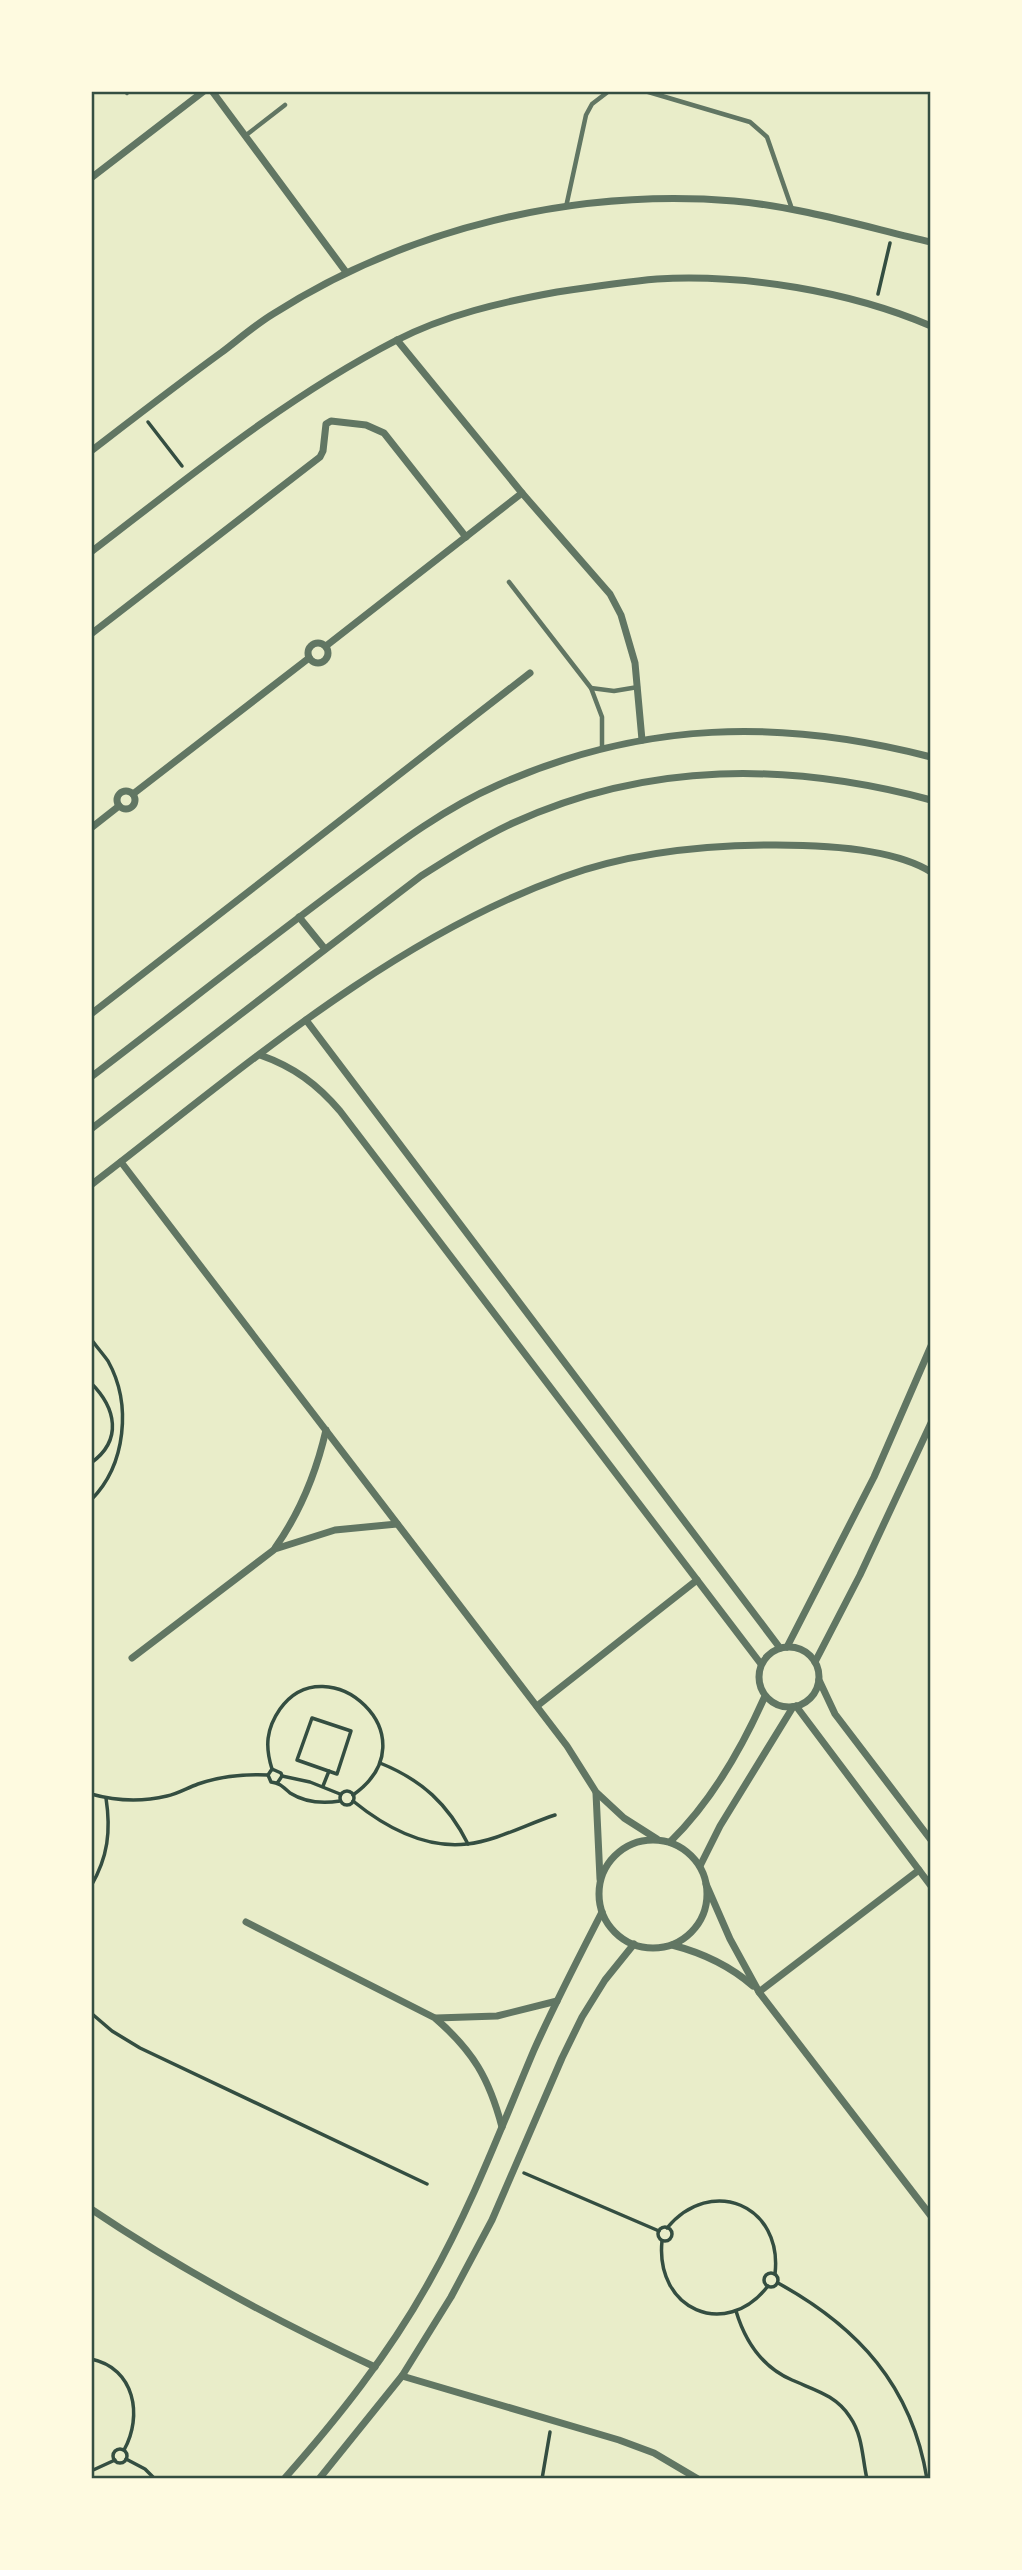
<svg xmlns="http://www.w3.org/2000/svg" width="1022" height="2570" viewBox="0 0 1022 2570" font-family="Overpass,sans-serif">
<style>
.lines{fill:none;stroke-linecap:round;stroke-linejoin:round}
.path{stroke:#344e41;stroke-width:3.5}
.service{stroke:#617663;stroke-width:4.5}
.minor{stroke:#617663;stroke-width:7}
.neatline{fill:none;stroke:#344e41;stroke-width:2.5}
</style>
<rect width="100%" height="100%" fill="#e9edc9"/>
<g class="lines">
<g class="path">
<path d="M878 294 890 243"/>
<path d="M148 422 182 466"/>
<path d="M91 1339C96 1346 103 1354 108 1361 132 1404 126 1465 91 1500"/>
<path d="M91 1383C116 1408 123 1440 91 1463"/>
<path d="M312 1718 351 1731 337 1774 297 1760Z"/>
<path d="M380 1763C422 1780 448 1804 468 1844"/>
<path d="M272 1769C265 1747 266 1729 280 1709 327 1643 435 1737 353 1795"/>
<path d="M282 1776 310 1782 340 1794"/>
<path d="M278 1782 282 1776 281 1773 272 1769 268 1775 271 1782C280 1783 283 1787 290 1793 306 1803 322 1804 340 1801"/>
<path d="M323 1786 329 1771"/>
<circle cx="347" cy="1798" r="7"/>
<path d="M91 1794C116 1801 142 1802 167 1796 177 1794 187 1788 198 1784 221 1776 243 1774 268 1775"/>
<path d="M353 1801C385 1827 424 1849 467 1844 496 1841 527 1824 555 1815"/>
<path d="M91 1886C108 1857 111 1831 106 1798"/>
<path d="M91 2013 112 2031 140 2048 427 2184"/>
<path d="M524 2173 659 2231"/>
<circle cx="665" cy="2234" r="7"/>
<path d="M667 2228C711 2175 783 2205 775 2274"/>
<path d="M662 2241C655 2309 725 2341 768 2286"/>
<circle cx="771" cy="2280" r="7"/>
<path d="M778 2283C858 2327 912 2386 927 2479"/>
<path d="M736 2311C745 2341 762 2367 792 2380 814 2390 836 2395 850 2417 863 2436 862 2457 867 2479"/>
<path d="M91 2359C135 2368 143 2416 124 2450"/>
<circle cx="120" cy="2456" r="7"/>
<path d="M126 2459 145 2469 155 2479"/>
<path d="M91 2471 115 2460"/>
<path d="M542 2479 550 2432"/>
</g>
<g class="service">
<path d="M125 91 127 93"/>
<path d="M645 91 750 122 767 137 792 209"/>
<path d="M245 136 285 105"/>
<path d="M566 207 586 115 592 104 609 91"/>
<path d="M509 582 591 688 602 717V748"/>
<path d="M591 688 614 691 638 687"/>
</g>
<g class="minor">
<path d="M212 91 346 272"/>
<path d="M91 178 204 91"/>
<path d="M397 340 522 493 610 594 621 615 635 663 642 740"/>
<path d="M91 451C134 418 178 384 222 352 239 339 255 325 273 314 408 228 574 188 734 201 801 207 866 227 931 242"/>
<path d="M91 552C189 477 285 398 395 341 445 315 502 302 557 292 590 287 623 282 657 279 746 274 849 291 931 326"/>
<path d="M91 634 320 457 323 451 326 424 331 421 366 425 384 433 466 537"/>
<circle cx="318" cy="653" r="10"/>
<path d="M326 646 522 493"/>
<circle cx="126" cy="800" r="9"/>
<path d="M133 794 309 658"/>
<path d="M91 828 119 806"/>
<path d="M299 917 325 949"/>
<path d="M91 1014 530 673"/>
<path d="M306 1020 780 1648"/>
<path d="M260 1055C294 1067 317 1084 340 1111L761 1664"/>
<path d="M91 1077C171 1016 250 954 330 894 383 855 436 812 498 785 642 721 780 718 931 757"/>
<path d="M91 1129 421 876C451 857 481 838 513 823 649 761 789 762 931 800"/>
<path d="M121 1162 567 1746 596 1792 624 1818 657 1839"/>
<path d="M91 1185C237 1073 388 940 563 877 631 852 705 845 776 845 821 845 893 848 931 872"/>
<path d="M275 1548C301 1511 316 1474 326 1430"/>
<path d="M787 1647 874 1477 931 1346"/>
<circle cx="789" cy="1677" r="30"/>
<path d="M132 1658 275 1549 335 1530 397 1524"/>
<path d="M815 1662 860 1575 931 1423"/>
<path d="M819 1680 835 1714 931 1840"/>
<path d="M537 1706 697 1580"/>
<path d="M796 1706 931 1886"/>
<path d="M596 1793 600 1879"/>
<circle cx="653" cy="1894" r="54"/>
<path d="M670 1842C711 1802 742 1748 765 1696"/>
<path d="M700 1866 720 1826 793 1707"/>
<path d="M706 1884 730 1939 759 1992 931 2216"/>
<path d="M246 1922 435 2018C473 2051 489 2078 502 2127"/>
<path d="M672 1945C703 1953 729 1965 753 1986"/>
<path d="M759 1992 919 1870"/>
<path d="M436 2018 497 2016 557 2001"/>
<path d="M91 2209C183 2271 274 2320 375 2367"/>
<path d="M402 2376 619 2440 654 2453 698 2479"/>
<path d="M284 2479C338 2418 389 2354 429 2282 471 2208 501 2128 534 2050 555 2003 579 1957 602 1912"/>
<path d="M319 2479 402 2376 451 2297 492 2220 562 2058 582 2017 605 1980 634 1944"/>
</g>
</g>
<rect width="1022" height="2570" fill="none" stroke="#fefae0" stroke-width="186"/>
<rect x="93" y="93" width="836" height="2384" class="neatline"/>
</svg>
